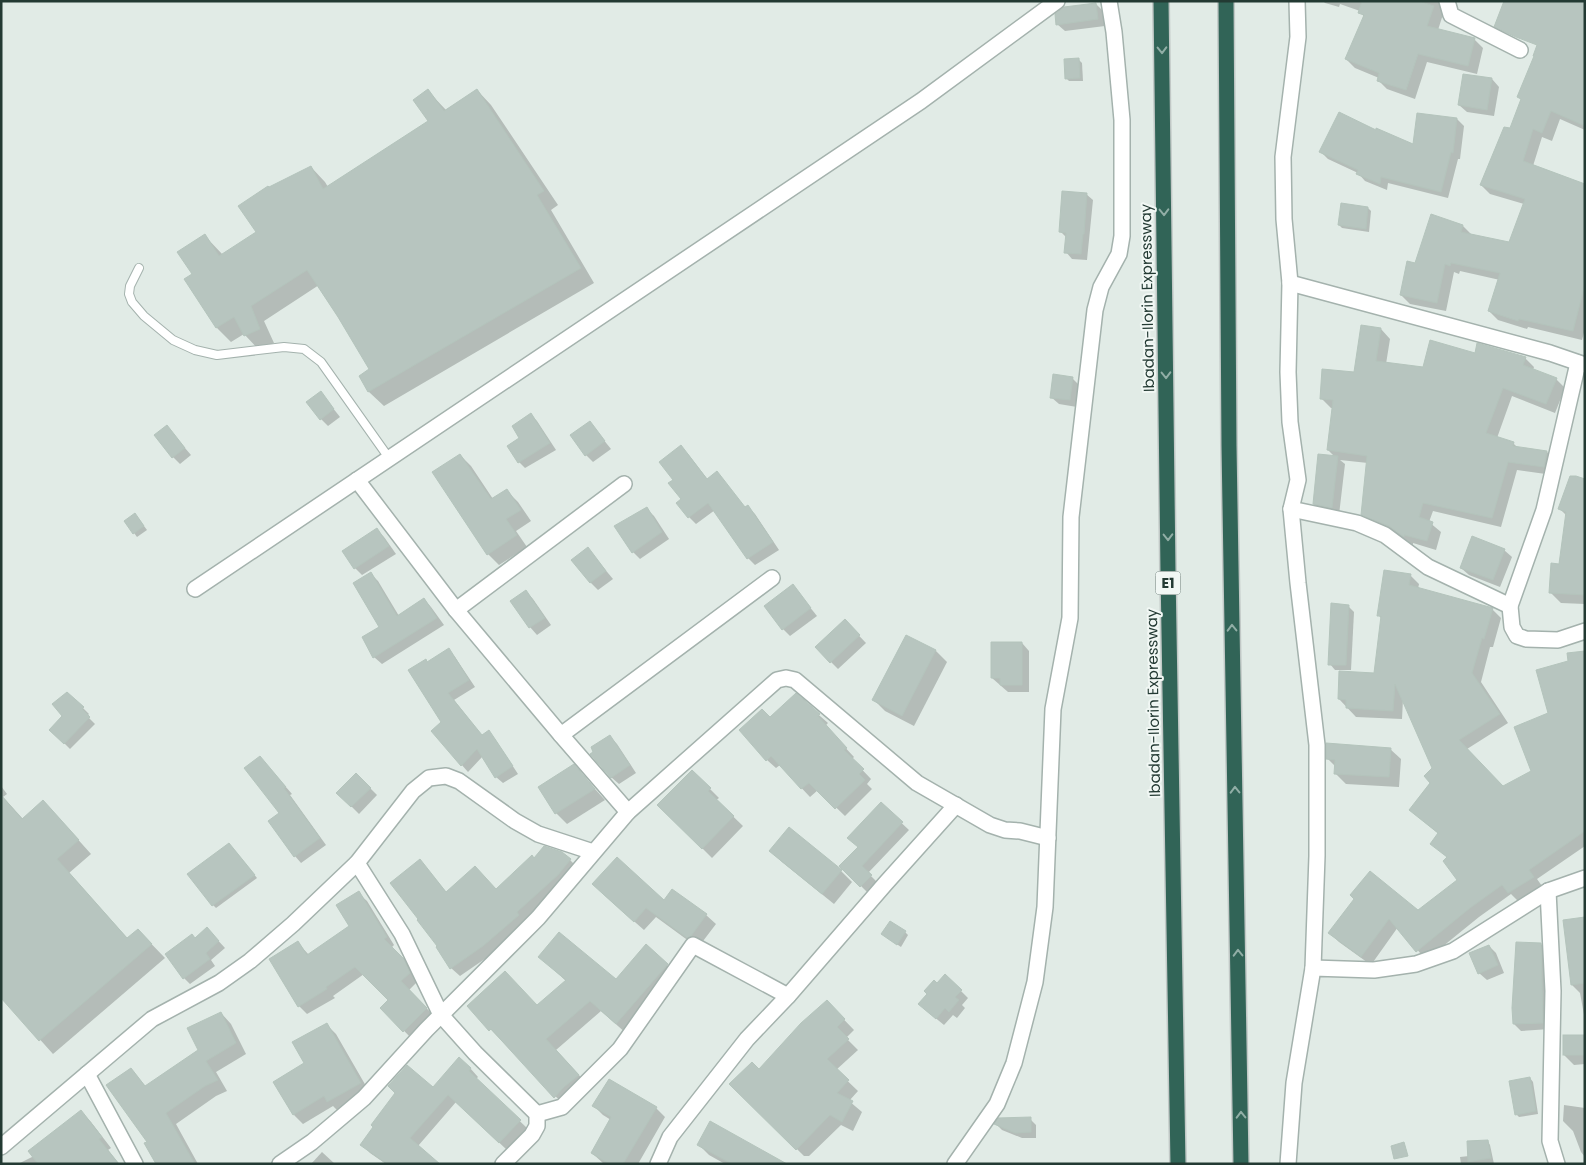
<svg xmlns="http://www.w3.org/2000/svg" width="1586" height="1165" viewBox="0 0 1586 1165" font-family="Poppins,sans-serif">
<style>
.shadow{fill:#0003}
.building{fill:#b7c5bf;stroke:#b4c4bc}
.lines{fill:none;stroke-linecap:round;stroke-linejoin:round}
.service-casing{stroke:#a4b2ad;stroke-width:10}
.minor-casing{stroke:#a4b2ad;stroke-width:18}
.motorway-casing{stroke:#c1c8c6;stroke-width:18}
.service{stroke:#fff;stroke-width:8}
.minor{stroke:#fff;stroke-width:15}
.motorway{stroke:#316457;stroke-width:15}
.oneway{stroke:#91aea6}
.labels{text-anchor:middle;dominant-baseline:central;stroke-width:4;stroke-linejoin:round;paint-order:stroke}
.shield{fill:#f1f7f4;stroke:#61736d;stroke-width:1}
.shield-label{font-size:14px;font-weight:bold;fill:#233a33}
.street-label{font-size:15px;fill:#233a33;stroke:#f1f7f4}
</style>
<rect width="100%" height="100%" fill="#e1ebe6"/>
<g class="shadow">
<path d="M1323 1H1450L1446 5 1438 30 1474 39 1483 48 1477 74 1427 62 1415 99 1387 89 1378 80 1379 78 1355 68 1346 59 1364 17 1360 11 1340 4 1339 7 1325 3Z"/>
<path d="M1585 1V130L1560 119 1552 141 1542 137 1533 166 1585 185V329L1582 340 1528 327 1527 329 1498 320 1489 311 1500 280 1460 271 1459 274 1454 272 1446 311 1410 304 1401 295 1416 264 1463 226 1472 235 1510 243 1524 204 1490 194 1481 185 1511 130 1522 100 1518 96 1540 45Z"/>
<path d="M1096 4 1103 11 1105 26 1065 31 1057 24Z"/>
<path d="M1079 60 1082 63 1083 81H1069L1066 78Z"/>
<path d="M1492 79 1499 87 1494 116 1467 112 1459 105Z"/>
<path d="M477 90 491 105 558 205 551 210 594 283 384 406 369 392 360 376 371 370 319 285 264 321 274 343 259 350 244 334 231 342 217 328 186 279 194 274 205 236 223 255 258 233 270 189 311 167 325 182 328 187 429 121 428 91 446 110Z"/>
<path d="M1418 114 1457 119 1464 126 1460 159H1458L1448 198 1388 183 1387 190 1365 181 1358 173 1328 159 1321 152 1376 131 1414 146Z"/>
<path d="M1086 194 1093 200 1087 260 1072 259 1066 252 1067 238 1061 232Z"/>
<path d="M1368 208 1371 211 1369 232 1342 228 1339 225Z"/>
<path d="M1381 329 1390 339 1386 364 1423 368 1476 354 1525 358 1534 367 1533 370 1556 379 1565 388 1555 413 1512 396 1497 438 1513 443 1518 448 1547 452 1556 461 1553 475 1517 470 1501 527 1433 511 1429 522 1441 532 1436 550 1413 543V545L1399 535 1372 524 1363 514 1368 463 1340 460 1345 464 1339 515 1322 511 1314 504 1335 457 1328 450 1333 408H1331L1322 399 1355 373Z"/>
<path d="M1072 378 1080 386 1077 407 1059 404 1051 397Z"/>
<path d="M321 393 340 417 328 426 321 419Z"/>
<path d="M531 415 537 421 556 450 525 468 519 462 521 438Z"/>
<path d="M590 423 611 449 593 462 586 455Z"/>
<path d="M167 427 191 455 180 464 173 457Z"/>
<path d="M688 454 708 480 746 508 748 507 755 514 779 550 755 565 748 558 715 510 696 524 689 517 678 503 683 499 674 480Z"/>
<path d="M460 455 471 466 493 499 507 491 518 502 531 521 516 531 527 547 499 565 488 554Z"/>
<path d="M1585 480V604L1561 603 1551 593 1560 565 1567 516 1560 509Z"/>
<path d="M647 509 654 516 669 539 640 559 633 552Z"/>
<path d="M138 518 147 530 137 537 126 522Z"/>
<path d="M377 530 384 537 396 554 362 575 355 568Z"/>
<path d="M588 549 613 579 598 590 591 583Z"/>
<path d="M1504 550 1512 557 1500 587 1469 575 1461 568Z"/>
<path d="M371 574 378 581 399 616 424 599 431 607 444 625 382 664 374 657 363 637 380 627Z"/>
<path d="M1410 575 1419 584 1418 589 1492 609 1501 618 1493 647H1490L1481 682 1508 723 1467 749 1503 788 1532 771 1550 714 1569 662 1585 653V846L1537 879 1542 886 1518 901 1511 894 1479 917 1426 960 1398 927 1371 965 1339 942 1330 933 1418 912 1459 880 1448 858 1432 843 1439 834 1410 810 1431 782 1433 769 1403 699 1402 719 1356 717 1339 699 1375 675 1382 619 1378 615Z"/>
<path d="M793 586 817 616 790 636 783 629Z"/>
<path d="M526 592 533 599 551 625 537 635 530 627Z"/>
<path d="M1348 606 1354 612 1351 670H1335L1330 664Z"/>
<path d="M845 621 866 643 838 669 831 662Z"/>
<path d="M906 636 936 651 947 662 914 726 885 711 874 700Z"/>
<path d="M1022 643 1029 651V692H1008L992 678Z"/>
<path d="M448 650 455 657 475 687 454 700 482 736 488 732 495 739 518 774 503 783 496 777 483 756 468 772 432 731 443 722Z"/>
<path d="M796 695 828 723 825 726 854 757 852 759 871 779 867 784 872 789 845 816 818 790 810 797 780 765 776 768 767 760 770 719Z"/>
<path d="M83 708 89 714 87 716 95 724 70 749 51 730Z"/>
<path d="M610 737 617 744 636 773 619 784 611 777Z"/>
<path d="M1390 749 1401 759 1399 787 1346 784 1335 773 1336 767 1328 759Z"/>
<path d="M266 764 292 794 290 795 326 845 301 863 295 856Z"/>
<path d="M574 766 605 800 567 824 556 813Z"/>
<path d="M692 771 719 798 716 800 743 826 712 858 659 805Z"/>
<path d="M356 774 377 795 359 814 338 793Z"/>
<path d="M1 786 7 794 3 797 23 819 56 815 91 854 69 873 128 939 138 930 165 958 53 1054 1 996Z"/>
<path d="M881 804 909 830 868 873 878 883 868 893 841 866 859 848Z"/>
<path d="M232 847 257 878 216 908 213 905Z"/>
<path d="M771 851 841 871 852 882 834 904 782 862Z"/>
<path d="M534 859 570 860 578 868 566 884 524 921 526 924 492 954 460 976 451 968 420 861 447 893 496 890Z"/>
<path d="M358 893 367 901 394 945 391 948 412 969 418 981 409 990 435 1017 412 1039 382 1008 390 1000 364 974 333 996 335 998 307 1014 299 1006 298 943 309 955 351 926Z"/>
<path d="M603 894 665 902 706 915 716 924 700 945 697 947 656 917 644 930Z"/>
<path d="M1585 918V1020L1580 993 1572 985Z"/>
<path d="M905 932 908 935 901 947 886 937Z"/>
<path d="M213 935 225 948 211 960 215 966 190 984 184 978Z"/>
<path d="M1541 944 1548 952 1550 1029 1521 1031 1514 1024Z"/>
<path d="M646 946 678 975 627 1034 601 1011 556 1050 589 1086 566 1107 468 1006 537 1007 566 981 540 957 616 981Z"/>
<path d="M1489 946 1496 953 1504 973 1487 980 1479 973Z"/>
<path d="M937 984 961 991 968 998 962 1005 965 1008 957 1018 953 1015 944 1025 927 1011Z"/>
<path d="M827 1002 854 1030 846 1038 858 1050 836 1070 858 1091 849 1101 862 1112 853 1131 841 1125 809 1156H804L731 1084 759 1071Z"/>
<path d="M221 1013 231 1024 246 1054 216 1072 227 1091 216 1096 176 1124 198 1164H157L149 1142 131 1069 146 1087 199 1051Z"/>
<path d="M326 1024 336 1034 370 1093 338 1111 333 1106 303 1124 294 1115 306 1063Z"/>
<path d="M1585 1036V1064L1574 1065 1564 1055Z"/>
<path d="M470 1068 478 1077 476 1079 528 1129 507 1150 456 1102 418 1146 438 1164H386L370 1153 362 1144 433 1089Z"/>
<path d="M1530 1078 1533 1082 1538 1114 1519 1117 1516 1114Z"/>
<path d="M1564 1105 1585 1108V1157L1581 1152 1573 1131 1563 1121Z"/>
<path d="M594 1106 656 1108 665 1117 638 1164H604L592 1153 611 1120 603 1115Z"/>
<path d="M81 1112 91 1122 111 1148 108 1150 119 1164H18L34 1156Z"/>
<path d="M1030 1119 1036 1125V1138H1022L1002 1130 996 1124Z"/>
<path d="M1487 1141 1490 1145 1494 1164H1461L1460 1157 1469 1156Z"/>
<path d="M698 1144 783 1164H725L709 1155Z"/>
<path d="M322 1152 335 1164H311Z"/>
</g>
<g class="building">
<path d="M1362 1H1419L1434 6 1427 26 1475 38 1468 66 1418 54 1406 90 1377 81 1379 73 1345 59 1364 15 1358 13Z"/>
<path d="M1504 1H1585V126L1551 111 1542 133 1533 129 1523 161 1585 184V284L1573 331 1519 319 1518 321 1488 311 1500 273 1451 263 1450 266 1445 264 1437 303 1400 295 1407 261 1415 263 1431 214 1463 225 1461 232 1509 242 1525 199 1480 185 1504 127 1510 128 1521 99 1517 97 1534 56H1533L1537 45 1516 37 1494 27Z"/>
<path d="M1096 3 1098 19 1056 25 1055 14 1064 7Z"/>
<path d="M1079 58 1080 78 1065 79 1064 59Z"/>
<path d="M1463 74 1492 78 1487 110 1458 105Z"/>
<path d="M428 89 444 111 477 89 544 191 537 195 581 268 368 392 359 376 369 369 338 317 307 270 251 306 260 329 244 336 234 317 216 328 184 279 192 274 177 252 205 234 219 256 256 232 238 206 268 186 269 187 311 166 323 189 428 121 413 100Z"/>
<path d="M1339 112 1376 130V128L1413 144 1417 113 1457 118 1453 153 1451 152 1441 192 1381 177 1380 184 1356 174 1358 170 1319 152Z"/>
<path d="M1062 191 1087 193 1084 234H1083L1081 254 1064 253 1066 233 1059 232Z"/>
<path d="M1341 203 1368 207 1366 229 1338 225Z"/>
<path d="M1361 325 1381 328 1376 361 1423 367 1430 340 1475 353 1477 343 1526 357 1523 365 1557 378 1546 404 1503 388 1486 433 1514 442 1513 446 1547 451 1544 467 1508 462 1492 518 1423 503 1419 517 1433 522 1427 541 1404 535V537L1389 526 1361 515 1367 456 1327 450 1333 400 1320 399 1322 369 1354 372Z"/>
<path d="M1053 374 1073 377 1070 400 1050 398Z"/>
<path d="M321 391 334 409 320 420 306 402Z"/>
<path d="M531 413 550 443 518 463 507 446 519 438 512 426Z"/>
<path d="M590 421 605 441 585 456 570 435Z"/>
<path d="M167 425 185 448 172 458 154 435Z"/>
<path d="M681 445 707 479 717 471 745 507 748 505 773 542 747 559 708 503 688 518 676 503 681 499 668 483 673 480 659 462Z"/>
<path d="M460 454 491 499 507 489 521 510 506 519 517 535 487 555 432 472Z"/>
<path d="M1318 454 1338 456 1332 508 1313 504Z"/>
<path d="M1570 476H1576L1585 479V595L1549 593 1551 563 1559 564 1566 512 1558 509Z"/>
<path d="M647 507 662 532 632 553 614 526Z"/>
<path d="M135 513 144 526 133 534 124 521Z"/>
<path d="M377 528 389 546 354 569 342 551Z"/>
<path d="M1472 536 1505 549 1493 580 1460 568Z"/>
<path d="M588 547 606 571 590 583 571 560Z"/>
<path d="M1384 570 1411 574 1409 585 1493 608 1484 639 1482 638 1472 673 1500 714 1459 740 1503 786 1531 771 1514 727 1548 713 1536 670 1568 661 1567 653 1585 651V831L1529 870 1534 877 1508 893 1502 885 1470 908 1416 952 1389 919 1361 957 1328 933 1354 899 1350 895 1370 871 1418 910 1457 880 1443 861 1447 857 1430 844 1438 833 1409 810 1430 783 1424 776 1432 768 1395 684 1393 711 1346 708V700L1338 699 1339 671 1374 673 1381 616H1377Z"/>
<path d="M371 572 397 616 424 598 437 618 373 658 362 637 379 627 353 583Z"/>
<path d="M793 584 811 608 782 630 764 606Z"/>
<path d="M526 590 545 618 529 628 510 601Z"/>
<path d="M1331 603 1349 605 1346 665H1328Z"/>
<path d="M845 619 860 635 830 663 815 647Z"/>
<path d="M906 635 936 650 902 716 872 700Z"/>
<path d="M991 642H1022V685H1000V678H991Z"/>
<path d="M449 648 469 680 448 693 482 735 489 730 513 766 495 778 477 749 461 766 431 731 441 722 408 670 426 659 427 662Z"/>
<path d="M67 692 84 707 82 709 90 717 64 744 49 730 62 716 52 704Z"/>
<path d="M796 693 820 714 818 716 847 748 844 750 864 769 859 774 865 780 835 809 809 783 801 789 771 756 766 761 739 730 762 709 770 717Z"/>
<path d="M610 735 630 765 611 778 590 754 593 752 591 747Z"/>
<path d="M1326 743 1391 748 1389 777 1334 774 1335 760 1326 759Z"/>
<path d="M260 756 286 787 284 788 320 838 294 857 268 821 279 813 244 768Z"/>
<path d="M574 764 595 789 555 814 538 787Z"/>
<path d="M692 770 711 788 708 791 734 816 702 849 657 805Z"/>
<path d="M356 773 371 788 351 807 336 793Z"/>
<path d="M1 795 22 819 43 800 79 840 57 859 127 938 138 929 152 944 39 1041 1 998Z"/>
<path d="M881 802 903 822 862 866 872 875 860 887 839 866 858 847 847 838Z"/>
<path d="M789 827 842 870 822 894 769 851Z"/>
<path d="M229 843 255 875 212 906 187 874Z"/>
<path d="M544 846 562 852 571 859 558 875 517 912 519 915 483 946 450 969 436 947 437 946 417 920 418 919 390 883 420 859 446 892 475 866 496 889 532 855 534 858Z"/>
<path d="M617 857 664 900 672 889 707 914 691 936 687 938 646 908 634 922 592 884Z"/>
<path d="M359 891 387 937 384 939 404 959 410 973 401 981 427 1008 403 1032 380 1008 388 1000 355 967 326 987 327 989 298 1007 269 959 298 941 307 955 349 926 336 905Z"/>
<path d="M1585 917V983L1571 985 1563 920Z"/>
<path d="M890 921 906 931 897 945 881 934Z"/>
<path d="M207 927 219 941 206 953 210 959 183 979 165 954 192 934 195 938Z"/>
<path d="M559 932 616 979 646 944 668 964 616 1024 590 1001 546 1039 579 1075 564 1087 554 1098 491 1029 489 1031 467 1006 505 971 537 1005 566 980 538 957Z"/>
<path d="M1516 942 1541 943 1543 1023 1513 1024 1512 1008Z"/>
<path d="M1489 945 1498 965 1478 974 1469 953Z"/>
<path d="M945 974 962 990 955 997 959 1000 949 1012 945 1008 936 1019 918 1004 927 994 924 991 934 980 937 983Z"/>
<path d="M827 1000 845 1019 837 1027 849 1039 827 1059 849 1080 837 1093 853 1101 842 1122 830 1115 796 1150 729 1084 752 1062 759 1069 801 1023Z"/>
<path d="M221 1012 236 1043 206 1061 218 1080 205 1086 166 1113 195 1164H156L144 1143 147 1142 106 1085 131 1068 145 1086 198 1050 187 1028Z"/>
<path d="M327 1023 361 1083 327 1102 324 1096 293 1115 273 1082 304 1063 292 1042Z"/>
<rect x="1563" y="1035" width="22" height="20"/>
<path d="M459 1057 471 1068 469 1071 521 1120 499 1143 448 1095 410 1138 440 1164H387L360 1145 373 1127 371 1125 395 1093 388 1086 407 1065 433 1087Z"/>
<path d="M1530 1077 1536 1111 1515 1115 1509 1081Z"/>
<path d="M609 1079 657 1107 623 1164H609L591 1153 611 1117 592 1106Z"/>
<path d="M81 1110 102 1137 99 1139 119 1164H38L28 1151Z"/>
<path d="M1031 1117V1132L1015 1133 994 1124 998 1118Z"/>
<path d="M710 1121 787 1164H732L697 1145Z"/>
<path d="M1488 1140 1491 1158 1468 1162 1467 1141Z"/>
<path d="M1404 1142 1408 1156 1394 1159 1391 1146Z"/>
</g>
<g class="lines">
<defs>
<path id="service" d="M139 268 130 286 129 294 132 302 144 316 173 340 195 350 217 355 284 347 304 349 321 362 389 458"/>
<g id="minor">
<path d="M1297 1 1298 37 1283 157 1284 219 1290 283 1288 372 1290 422 1298 480 1291 509 1298 583 1317 745V856L1313 968"/>
<path d="M1447 1 1451 15 1520 50"/>
<path d="M1290 283 1550 353 1585 365"/>
<path d="M1578 363 1544 510 1510 606 1512 627 1517 636 1526 639 1558 640 1585 631"/>
<path d="M357 480 456 610 561 735 628 812"/>
<path d="M1291 509 1357 523 1385 535 1428 567 1510 606"/>
<path d="M195 589 921 101 1057 1"/>
<path d="M456 610 624 484"/>
<path d="M561 735 772 578"/>
<path d="M357 863 402 934 441 1015 475 1053 537 1114V1126L532 1135 503 1164"/>
<path d="M1548 891 1553 991 1550 1141 1557 1164"/>
<path d="M87 1074 135 1164"/>
<path d="M537 1114 562 1107 620 1049 693 945 788 996"/>
<path d="M1 1147 152 1019 219 983 250 961 293 924 357 863 413 791 429 778 446 776 459 781 515 821 538 834 593 852"/>
<path d="M280 1164 312 1142 364 1098 426 1030 538 918 628 812 777 680 786 678 795 680 917 783 990 825 1005 830 1020 831 1048 838"/>
<path d="M658 1164 670 1137 747 1039 788 996 885 884 956 805"/>
<path d="M955 1164 997 1104 1014 1063 1035 982 1045 907 1053 709 1070 618 1071 517 1095 310 1101 287 1119 254 1122 236V120L1114 32 1109 1"/>
<path d="M1288 1164 1294 1083 1313 968 1374 970 1416 964 1453 951 1548 891 1585 878"/>
</g>
<g id="motorway">
<path d="M1161 1 1168 572 1178 1164"/>
<path d="M1226 1 1229 446 1241 1164"/>
</g>
</defs>
<use href="#service" class="service-casing"/>
<use href="#minor" class="minor-casing"/>
<use href="#motorway" class="motorway-casing"/>
<use href="#service" class="service"/>
<use href="#minor" class="minor"/>
<use href="#motorway" class="motorway"/>
</g>
<defs><path id="oneway-chevron" d="M-2-3.5L2.5 0L-2 3.5" fill="none" stroke-width="1.6" stroke-linecap="round" stroke-linejoin="round" transform="scale(1.25)"/></defs>
<g class="oneway">
<use href="#oneway-chevron" transform="translate(1162 50) rotate(89)"/>
<use href="#oneway-chevron" transform="translate(1164 212) rotate(89)"/>
<use href="#oneway-chevron" transform="translate(1166 375) rotate(89)"/>
<use href="#oneway-chevron" transform="translate(1168 537) rotate(89)"/>
<use href="#oneway-chevron" transform="translate(1232 628) rotate(-91)"/>
<use href="#oneway-chevron" transform="translate(1235 790) rotate(-91)"/>
<use href="#oneway-chevron" transform="translate(1238 953) rotate(-91)"/>
<use href="#oneway-chevron" transform="translate(1241 1115) rotate(-91)"/>
</g>
<g class="labels">
<rect class="shield" x="1155.5" y="571.5" width="25" height="23" rx="4"/>
<g class="shield-label">
<text x="1168" y="583">E1</text>
</g>
<g class="street-label">
<text transform="translate(1147 298) rotate(-91)">Ibadan-Ilorin Expressway</text>
<text transform="translate(1153 703) rotate(-91)">Ibadan-Ilorin Expressway</text>
</g>
</g>
<rect width="1586" height="1165" fill="none" stroke="#233a33" stroke-width="5"/>
</svg>
